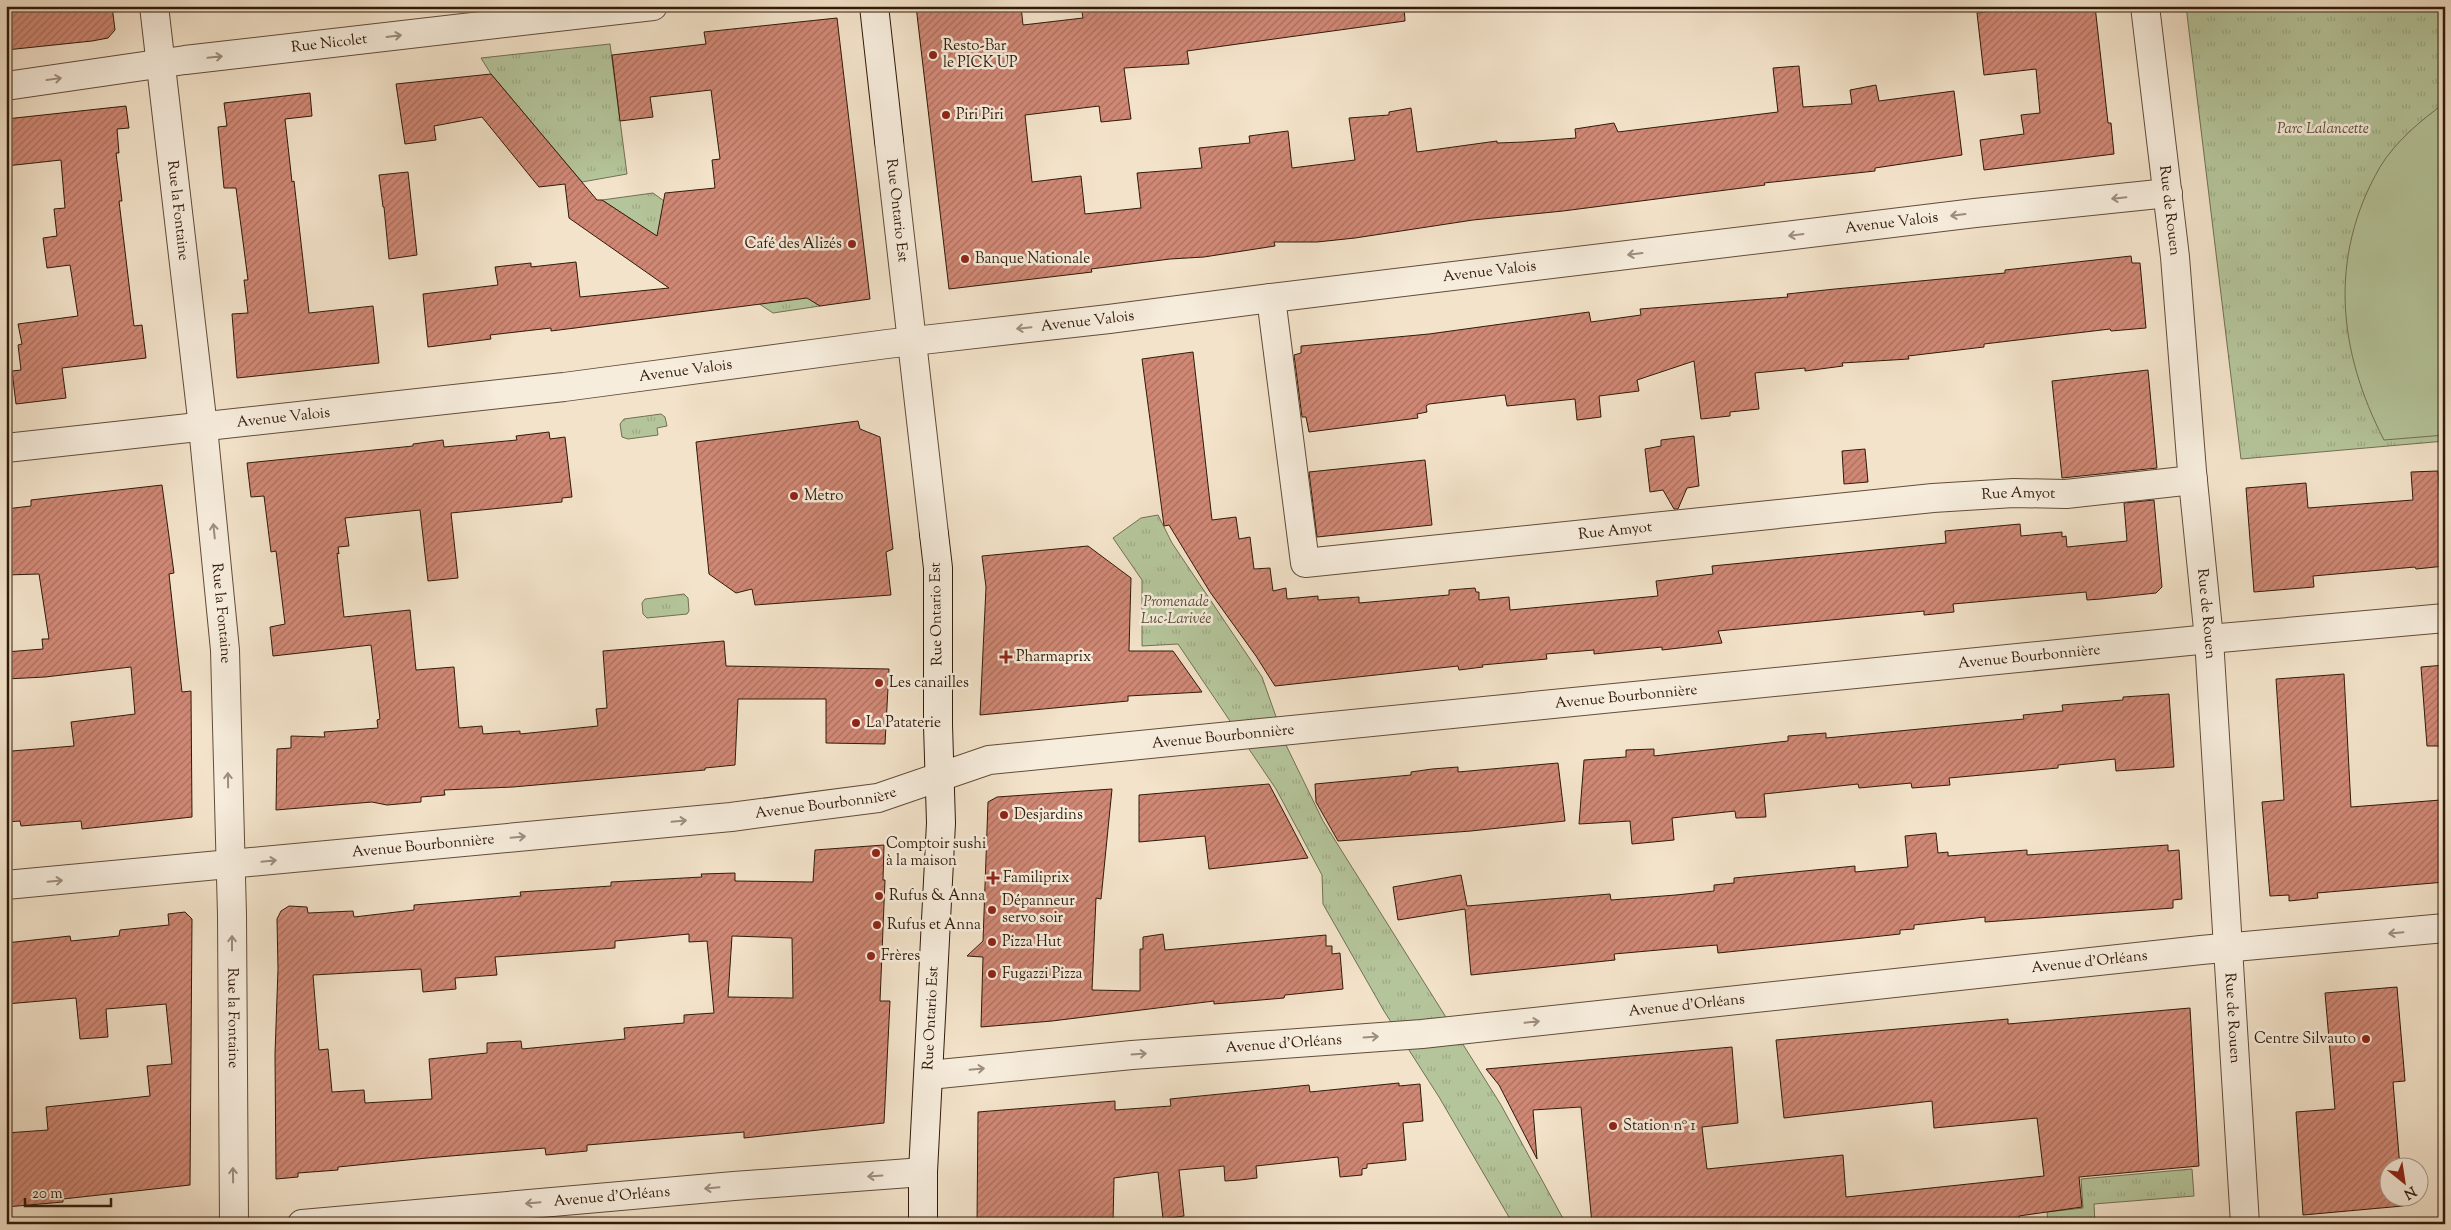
<svg xmlns="http://www.w3.org/2000/svg" width="2451" height="1230" viewBox="0 0 2451 1230" font-family="'Sorts Mill Goudy',serif">
<style>
.grass{fill:url(#grass-tufts);stroke:#727052}
.pitch{fill:#b5c59b;stroke:#727052}
.building{fill:url(#building-hatch);stroke:#301a09;fill-rule:evenodd}
.lines{fill:none;stroke-linecap:round;stroke-linejoin:round}
.minor-casing{stroke:#614c39;stroke-width:30}
.secondary-casing{stroke:#301a09;stroke-width:30}
.minor{stroke:#f7eddd;stroke-width:28}
.secondary{stroke:#f7eddd;stroke-width:28}
.oneway{stroke:#9d8e7e}
.poi-dot{fill:#8f2418;stroke:#f7eddd;stroke-width:2}
.labels{text-anchor:middle;dominant-baseline:central;stroke-width:5;stroke-linejoin:round;paint-order:stroke}
.street-label{font-size:15px;fill:#301a09;stroke:#f7eddd}
.poi-label{font-size:15px;fill:#301a09;stroke:#f7eddd;text-anchor:start}
.park-label{font-size:15px;font-style:italic;fill:#584d35;stroke:#f7eddd}
</style>
<defs>
<pattern id="grass-tufts" width="24" height="20" patternUnits="userSpaceOnUse" patternTransform="scale(1.25)"><rect width="24" height="20" fill="#b5c59b"/><path d="M3 7l-1-3M5 7V3M7 7l1-3M15 17l-1-3M17 17v-4M19 17l1-3" fill="none" stroke="#9ca984"/></pattern>
<pattern id="building-hatch" width="6" height="6" patternUnits="userSpaceOnUse" patternTransform="scale(1.25)"><rect width="6" height="6" fill="#d08875"/><path d="M-1 1l2-2M0 6l6-6M5 7l2-2" fill="none" stroke="#a96e5e"/></pattern>
</defs>
<rect width="100%" height="100%" fill="#f3e3ca"/>
<filter id="stains"><feTurbulence type="fractalNoise" baseFrequency=".004" numOctaves="4"/><feColorMatrix values="0 0 0 0 .2 0 0 0 0 .09 0 0 0 0 .02 0 0 0 .5 -.17"/></filter>
<radialGradient id="worn" r=".72"><stop offset=".6" stop-color="#630" stop-opacity="0"/><stop offset="1" stop-color="#630" stop-opacity=".3"/></radialGradient>
<g class="grass">
<path d="M2186 6H2445V441L2241 459Z"/>
<path d="M610 44 627 174 582 182 491 74 481 58Z"/>
<path d="M653 193 664 201 820 306 773 313 602 200Z"/>
<path d="M661 414 665 417 667 426 657 428 658 435 628 439 622 437 620 424 624 419Z"/>
<path d="M1158 515 1172 543 1262 677 1286 745 1323 821 1501 1105 1566 1224H1513L1439 1097 1384 1011 1323 904 1322 875 1276 789 1178 644 1142 646V580L1113 538 1141 518Z"/>
<path d="M684 594 688 598 689 611 687 614 647 618 643 614 642 603 645 599Z"/>
<path d="M2192 1169 2194 1196 2094 1204 2095 1224H2048L2047 1212 2083 1208 2081 1179Z"/>
</g>
<path class="pitch" d="M2445 103V435L2384 440C2338 351 2328 257 2380 167 2395 142 2421 120 2445 103Z"/>
<g class="building">
<path d="M6 6H112L115 30 108 38 92 41 6 50Z"/>
<path d="M916 6H1021L1023 25 1083 18 1081 6H1404L1405 21 1187 51 1189 64 1124 68 1131 119 1101 122 1099 106 1025 115 1032 182 1081 176 1085 214 1141 208 1137 173 1202 168 1199 148 1250 143 1249 136 1288 131 1292 168 1355 160 1349 118 1389 115V112L1411 108 1417 152 1497 141V143L1524 142 1576 138 1575 129 1614 123 1618 132 1778 112 1773 68 1799 66 1803 107 1852 104 1850 90 1876 85 1879 101 1954 91 1962 155 1875 168V171L1764 183 1765 185 1563 211 1473 220 1355 238 1317 242H1274L1275 246 1204 257 1170 259 1091 269 1092 272 949 289Z"/>
<path d="M2034 6H2095L2108 123H2111L2114 154 1984 170 1980 140 2024 134 2021 115 2040 113 2036 69 1984 75 1977 13Z"/>
<path d="M837 18 870 299 820 306 807 298 583 327 551 331V328L490 335 491 339 428 347 423 294 498 285 495 267 531 263V267L576 262 580 297 669 288 569 218 565 184 539 187 482 117 434 126 436 140 405 144 396 84 491 74 597 200H602L657 236 665 193 715 188 712 160 720 159 711 90 650 97 653 117 620 121 612 55 706 44 704 32Z"/>
<path d="M310 93 312 116 285 119 292 182 294 181 309 313 373 306 379 363 237 378 232 314 248 313 244 280H248L236 188H224L218 127 227 126 224 103Z"/>
<path d="M126 106 129 128 117 129 119 153H116L122 201H119L134 326 142 325 146 358 62 368 66 398 16 404 12 371 21 370 18 345 22 344 18 324 78 316 70 265 47 268 43 238 57 236 54 209 65 208 61 160 6 166V119Z"/>
<path d="M408 172 417 255 389 259 384 207H383L379 175Z"/>
<path d="M2131 256 2132 263H2140L2146 328 2111 331 2110 329 1984 344V347L1908 356 1909 359 1842 363 1843 366 1805 371V368L1755 373 1759 409 1730 412V416L1701 419 1694 361 1637 380 1639 391 1599 396 1601 417 1577 420 1575 399 1507 406 1505 395 1429 404 1426 406 1427 412 1417 414 1418 418 1309 432 1306 417H1302L1294 355 1301 353V346L1429 334 1589 312 1591 322 1641 315 1640 309 1788 297 1787 294 1835 289 2005 273V270Z"/>
<path d="M1193 352 1212 520 1236 517 1239 539 1250 537 1254 569 1270 568 1273 591 1286 588 1287 599 1318 596V600L1359 597V603L1449 595V590L1475 588 1476 592H1479V600L1509 597 1510 610 1658 596 1656 581 1713 574 1712 566 1946 543 1945 531 2020 524 2021 536 2062 532V537L2066 536 2067 547 2127 541 2124 503 2154 500 2162 587 2156 593 2101 599 2087 600 2086 592 1953 604 1954 612 1924 615V611L1718 631 1722 643 1662 650V647L1594 654V650L1546 654 1547 659 1482 665 1483 667 1459 670 1458 666 1275 686 1256 656 1210 592 1169 525 1164 526 1142 359Z"/>
<path d="M2148 370 2157 468 2062 478 2052 381Z"/>
<path d="M858 421 860 429 880 437 893 549 886 552 891 595 755 605 752 589 736 593 709 574 696 442Z"/>
<path d="M549 432 550 439 565 437 572 497 562 498V502L451 513 458 578 428 581 420 510 345 518 349 546 338 547 339 554 337 553 344 617 410 610 416 670 454 667 459 728 482 726 483 734 520 731V734L598 726 596 709 607 708 603 651 724 641 726 666 889 669 885 744 826 743V699H738L735 765 705 768V770L513 787 444 790 445 795 421 797V802L387 805 372 802 276 810 277 749 291 748V736L325 737 324 732 378 728 377 720 380 719 371 645 273 656 270 627 285 624 276 551 271 552 264 496 251 497 247 463 413 446V444L443 440 444 447 517 440 516 436Z"/>
<path d="M1694 436 1699 486 1687 488 1678 509H1674L1663 490 1650 492 1645 449 1661 446V440Z"/>
<path d="M1865 449 1868 482 1844 484 1842 451Z"/>
<path d="M1425 460 1432 525 1317 537 1309 472Z"/>
<path d="M2438 471 2441 513 2445 512V566L2416 569 2415 567 2313 576 2314 587 2254 592 2246 488 2306 483 2308 508 2413 500 2411 472Z"/>
<path d="M162 485 174 573 169 574 182 692 191 691 192 817 82 829 81 821 21 826 20 821 6 822V758L12 757V751L74 746 71 722 135 714 131 667 45 677 6 679V652L43 649 42 639H49L39 574 6 575V509L31 506V500Z"/>
<path d="M1088 546 1131 578 1129 651H1173L1202 692 1128 696V701L980 715 986 587 982 556Z"/>
<path d="M2445 665V746H2427L2421 667Z"/>
<path d="M2344 674 2351 807 2441 800 2442 819 2445 818V882L2317 893 2318 898 2289 901V895L2270 896 2262 802 2284 800 2276 679Z"/>
<path d="M2169 694 2174 767 2116 771 2115 759 2058 765V768L1949 778 1950 785 1912 788 1911 783 1859 788 1858 784 1764 794 1766 817 1736 818 1735 811 1672 818 1674 840 1632 844 1630 821 1579 824 1584 760 1626 757V750L1654 749V756L1788 741V736L1826 733V738L2024 719 2023 715 2063 711 2062 705 2123 700V697Z"/>
<path d="M1558 763 1565 821 1471 831 1338 841 1316 802 1315 784 1411 775V772L1432 769 1458 767V772Z"/>
<path d="M1269 784 1308 858 1209 869 1205 836 1139 842V795Z"/>
<path d="M1112 789 1101 899 1096 898 1092 990 1140 991V949H1143V937L1163 934 1165 950 1326 935V946H1332V954L1340 953 1343 989 1285 995 1284 998 1214 1004V1001L1052 1021 981 1027 983 957 967 956 983 941 988 802 997 797Z"/>
<path d="M1936 833 1938 853 1948 852V856L2027 850V855L2168 845V851L2179 850 2182 899 2173 900V908L1985 922V917L1914 925V929L1900 930V934L1863 938 1718 953 1717 945 1681 948 1614 954 1615 960 1471 975 1465 909 1398 920 1393 887 1461 875 1467 906 1610 894 1611 900 1676 895 1714 891V885L1734 883V878L1855 866V872L1908 867 1905 836Z"/>
<path d="M884 845 883 880H885L880 1001H890L884 1123 744 1138V1132L587 1145V1151L546 1155 545 1148 427 1158 338 1167V1170L298 1173V1177L276 1179 275 1054 278 969 277 919 281 911 289 906 307 907 308 913 353 911 354 917 414 910V905L521 896 520 892 611 886V882L702 877 701 874 735 873V881L813 882 815 850ZM689 934V942L707 941 714 1013 684 1015V1023L624 1028 625 1039 522 1049 521 1041 487 1043V1053L429 1059 432 1099 365 1103 364 1090 332 1092 328 1049 319 1050 313 975 421 969 423 992 456 989 455 978 497 975 495 957 615 948V941ZM732 936 792 938 793 998 728 997Z"/>
<path d="M185 912 192 919 190 1185 63 1199V1202L6 1207V1133L48 1130 46 1107 150 1096 147 1066 172 1064 166 1004 106 1009 108 1037 80 1039 76 998 6 1004V943L70 936 71 941 119 936 120 930 169 925 168 914Z"/>
<path d="M2397 987 2405 1081 2393 1082 2400 1168H2388V1198H2402L2403 1206 2303 1215 2296 1112 2335 1109 2325 993Z"/>
<path d="M2190 1008 2199 1166 2079 1177 2082 1207 2019 1216 2020 1224H1592L1581 1107 1533 1110 1537 1159 1499 1085 1486 1069 1732 1047 1738 1123 1702 1127 1707 1169 1843 1155 1846 1197 2044 1176 2037 1118 1934 1128 1932 1101 1784 1118 1776 1040 2008 1019V1024Z"/>
<path d="M1399 1083V1086L1420 1084 1423 1121 1403 1123 1406 1160 1367 1164V1168L1362 1169V1175L1340 1177 1338 1157 1256 1166 1257 1178 1240 1180 1225 1181 1224 1166 1179 1170 1184 1216 1163 1219 1158 1172 1114 1178 1113 1224H977L978 1112 1115 1101V1110L1171 1106 1170 1099 1281 1088 1309 1085 1310 1092Z"/>
</g>
<g class="lines">
<defs>
<g id="minor">
<path id="s1" d="M154 6 203 427 225 650 232 915 234 1224"/>
<path id="s2" d="M2145 6 2175 257 2192 471 2209 639 2245 1224"/>
<path id="s3" d="M6 86 185 60 653 6"/>
<path id="s4" d="M889 141 934 534"/>
<path id="s5" d="M1271 298 1305 563 1933 498 2014 493 2066 494 2193 480"/>
<path id="s6" d="M6 448 564 387 887 344 1109 319 1271 298 1975 213 2168 193"/>
<path id="s7" d="M6 885 731 817 878 798 989 760 2209 639 2445 618"/>
<path id="s8" d="M929 1075 1132 1055 1422 1034 2201 950 2445 928"/>
<path id="s9" d="M302 1224 734 1186 923 1172"/>
</g>
<g id="secondary">
<path d="M874 6 889 141"/>
<path id="s10" d="M923 1224V1172L941 823 938 725V568L934 534"/>
</g>
</defs>
<use href="#minor" class="minor-casing"/>
<use href="#secondary" class="secondary-casing"/>
<use href="#minor" class="minor"/>
<use href="#secondary" class="secondary"/>
</g>
<defs><path id="oneway-shaft" d="M-6 0H5M1.5-3L5.5 0L1.5 3" fill="none" stroke-width="1.6" stroke-linecap="round" stroke-linejoin="round" transform="scale(1.25)"/></defs>
<g class="oneway">
<use href="#oneway-shaft" transform="translate(394 36) rotate(-7)"/>
<use href="#oneway-shaft" transform="translate(215 57) rotate(-6)"/>
<use href="#oneway-shaft" transform="translate(54 79) rotate(-8)"/>
<use href="#oneway-shaft" transform="translate(2119 198) rotate(174)"/>
<use href="#oneway-shaft" transform="translate(1958 215) rotate(173)"/>
<use href="#oneway-shaft" transform="translate(1796 235) rotate(173)"/>
<use href="#oneway-shaft" transform="translate(1635 254) rotate(173)"/>
<use href="#oneway-shaft" transform="translate(1024 328) rotate(174)"/>
<use href="#oneway-shaft" transform="translate(214 531) rotate(-96)"/>
<use href="#oneway-shaft" transform="translate(228 780) rotate(-91)"/>
<use href="#oneway-shaft" transform="translate(679 821) rotate(-5)"/>
<use href="#oneway-shaft" transform="translate(518 837) rotate(-5)"/>
<use href="#oneway-shaft" transform="translate(269 861) rotate(-6)"/>
<use href="#oneway-shaft" transform="translate(55 881) rotate(-5)"/>
<use href="#oneway-shaft" transform="translate(2396 933) rotate(175)"/>
<use href="#oneway-shaft" transform="translate(232 943) rotate(-90)"/>
<use href="#oneway-shaft" transform="translate(1532 1022) rotate(-6)"/>
<use href="#oneway-shaft" transform="translate(1371 1037) rotate(-4)"/>
<use href="#oneway-shaft" transform="translate(1139 1054) rotate(-4)"/>
<use href="#oneway-shaft" transform="translate(977 1069) rotate(-5)"/>
<use href="#oneway-shaft" transform="translate(233 1175) rotate(-91)"/>
<use href="#oneway-shaft" transform="translate(875 1176) rotate(176)"/>
<use href="#oneway-shaft" transform="translate(712 1188) rotate(175)"/>
<use href="#oneway-shaft" transform="translate(533 1203) rotate(175)"/>
</g>
<g class="poi-dot">
<circle cx="933" cy="55" r="5"/>
<circle cx="946" cy="115" r="5"/>
<circle cx="852" cy="244" r="5"/>
<circle cx="965" cy="259" r="5"/>
<circle cx="794" cy="496" r="5"/>
<path d="M1003.5 649.5h5v5h5v5h-5v5h-5v-5h-5v-5h5z"/>
<circle cx="879" cy="683" r="5"/>
<circle cx="856" cy="723" r="5"/>
<circle cx="1004" cy="815" r="5"/>
<circle cx="876" cy="853" r="5"/>
<path d="M990.5 870.5h5v5h5v5h-5v5h-5v-5h-5v-5h5z"/>
<circle cx="879" cy="896" r="5"/>
<circle cx="992" cy="910" r="5"/>
<circle cx="877" cy="925" r="5"/>
<circle cx="992" cy="942" r="5"/>
<circle cx="871" cy="956" r="5"/>
<circle cx="992" cy="974" r="5"/>
<circle cx="2366" cy="1039" r="5"/>
<circle cx="1613" cy="1126" r="5"/>
</g>
<g class="labels">
<g class="street-label">
<text stroke="none"><textPath href="#s3" startOffset="326">Rue Nicolet</textPath></text>
<text stroke="none"><textPath href="#s1" startOffset="206">Rue la Fontaine</textPath></text>
<text stroke="none"><textPath href="#s4" startOffset="70">Rue Ontario Est</textPath></text>
<text stroke="none"><textPath href="#s2" startOffset="206">Rue de Rouen</textPath></text>
<text stroke="none"><textPath href="#s6" startOffset="1899">Avenue Valois</textPath></text>
<text stroke="none"><textPath href="#s6" startOffset="1494">Avenue Valois</textPath></text>
<text stroke="none"><textPath href="#s6" startOffset="1089">Avenue Valois</textPath></text>
<text stroke="none"><textPath href="#s6" startOffset="684">Avenue Valois</textPath></text>
<text stroke="none"><textPath href="#s6" startOffset="279">Avenue Valois</textPath></text>
<text stroke="none"><textPath href="#s5" startOffset="984">Rue Amyot</textPath></text>
<text stroke="none"><textPath href="#s5" startOffset="579">Rue Amyot</textPath></text>
<text stroke="none"><textPath href="#s1" startOffset="611">Rue la Fontaine</textPath></text>
<text transform="translate(937 614) rotate(-91)">Rue Ontario Est</text>
<text stroke="none"><textPath href="#s2" startOffset="611">Rue de Rouen</textPath></text>
<text stroke="none"><textPath href="#s7" startOffset="2039">Avenue Bourbonnière</textPath></text>
<text stroke="none"><textPath href="#s7" startOffset="1634">Avenue Bourbonnière</textPath></text>
<text stroke="none"><textPath href="#s7" startOffset="1229">Avenue Bourbonnière</textPath></text>
<text stroke="none"><textPath href="#s7" startOffset="824">Avenue Bourbonnière</textPath></text>
<text stroke="none"><textPath href="#s7" startOffset="419">Avenue Bourbonnière</textPath></text>
<text stroke="none"><textPath href="#s8" startOffset="1166">Avenue d'Orléans</textPath></text>
<text stroke="none"><textPath href="#s8" startOffset="761">Avenue d'Orléans</textPath></text>
<text stroke="none"><textPath href="#s1" startOffset="1016">Rue la Fontaine</textPath></text>
<text stroke="none"><textPath href="#s10" startOffset="206">Rue Ontario Est</textPath></text>
<text stroke="none"><textPath href="#s2" startOffset="1016">Rue de Rouen</textPath></text>
<text stroke="none"><textPath href="#s8" startOffset="356">Avenue d'Orléans</textPath></text>
<text stroke="none"><textPath href="#s9" startOffset="311">Avenue d'Orléans</textPath></text>
</g>
<g class="poi-label">
<text x="943" y="46">Resto-Bar<tspan x="943" dy="17">le PICK UP</tspan></text>
<text x="956" y="115">Piri Piri</text>
<text x="842" y="244" text-anchor="end">Café des Alizés</text>
<text x="975" y="259">Banque Nationale</text>
<text x="804" y="496">Metro</text>
<text x="1016" y="657">Pharmaprix</text>
<text x="889" y="683">Les canailles</text>
<text x="866" y="723">La Pataterie</text>
<text x="1014" y="815">Desjardins</text>
<text x="886" y="844">Comptoir sushi<tspan x="886" dy="17">à la maison</tspan></text>
<text x="1003" y="878">Familiprix</text>
<text x="889" y="896">Rufus &amp; Anna</text>
<text x="1002" y="901">Dépanneur<tspan x="1002" dy="17">servo soir</tspan></text>
<text x="887" y="925">Rufus et Anna</text>
<text x="1002" y="942">Pizza Hut</text>
<text x="881" y="956">Frères</text>
<text x="1002" y="974">Fugazzi Pizza</text>
<text x="2356" y="1039" text-anchor="end">Centre Silvauto</text>
<text x="1623" y="1126">Station nº 1</text>
</g>
<g class="park-label">
<text x="2323" y="129">Parc Lalancette</text>
<text x="1176" y="602">Promenade<tspan x="1176" dy="17">Luc-Larivée</tspan></text>
</g>
</g>
<rect width="2451" height="1230" fill="none" stroke="#f3e3ca" stroke-width="25"/>
<rect x="8" y="8" width="2436" height="1215" fill="none" stroke="#301a09" stroke-width="2.5"/>
<rect x="12" y="12" width="2426" height="1205" fill="none" stroke="#301a09"/>
<g transform="translate(2404 1182) rotate(150)"><circle r="24" fill="#f7eddd" stroke="#a79988"/>
<path d="M0-4L9 19L0 12L-9 19Z" fill="#8f2418"/>
<text y="-8" font-size="14" font-weight="bold" text-anchor="middle" fill="#301a09">N</text>
</g>
<path d="M25 1198v8h86v-8" fill="none" stroke="#301a09" stroke-width="2.5"/>
<text x="32" y="1198" font-size="15" fill="#301a09" stroke="#f7eddd" stroke-width="4" paint-order="stroke">20 m</text>
<rect width="100%" height="100%" filter="url(#stains)"/>
<rect width="100%" height="100%" fill="url(#worn)"/>
</svg>
